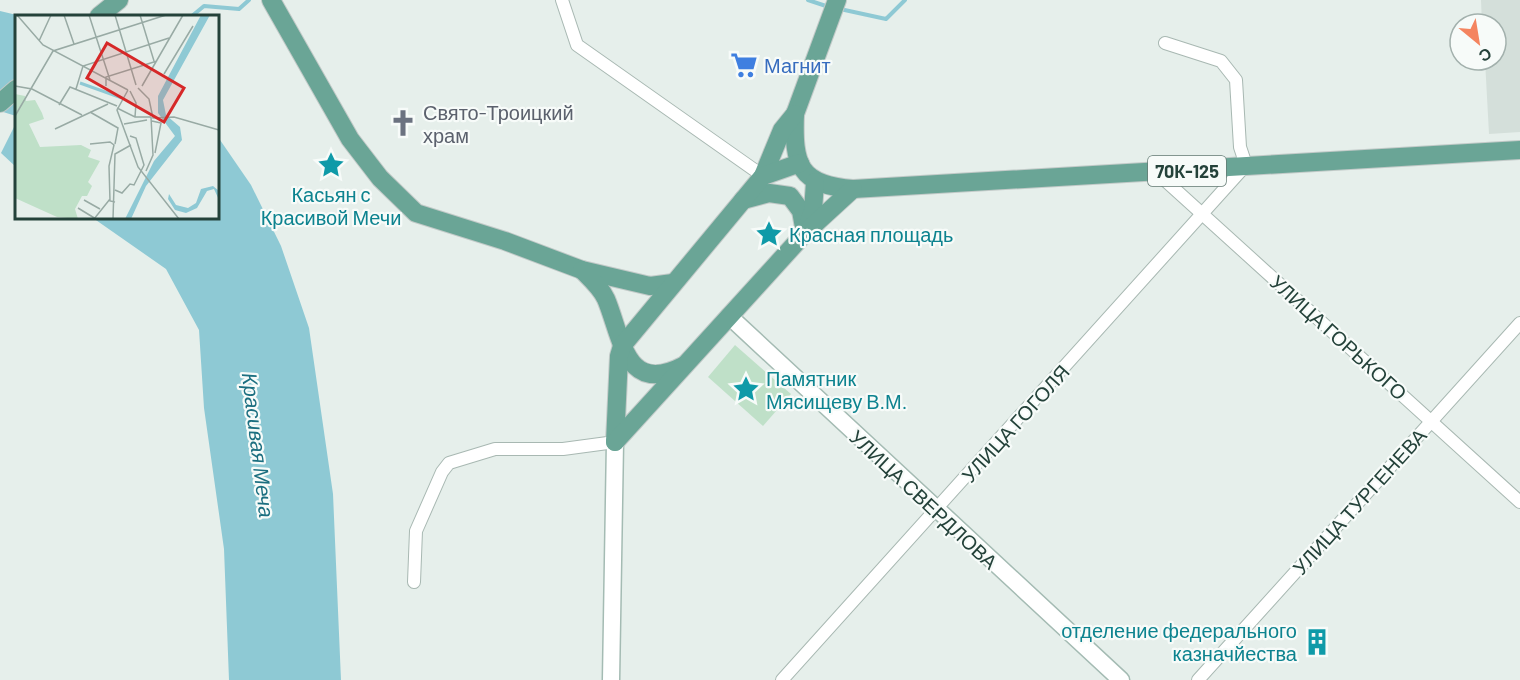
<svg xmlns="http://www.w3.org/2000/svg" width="1520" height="680" viewBox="0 0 1520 680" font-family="Barlow,sans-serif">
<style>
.built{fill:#d4dfda}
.green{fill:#bfe0c8}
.water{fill:#8ec9d4}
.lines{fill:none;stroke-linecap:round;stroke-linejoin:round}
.stream{stroke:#8ec9d4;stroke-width:4}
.minor-casing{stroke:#a8b8b2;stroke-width:14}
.secondary-casing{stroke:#a4bbb3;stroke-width:19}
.primary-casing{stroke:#c2cac8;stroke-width:20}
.minor{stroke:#fff;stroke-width:12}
.secondary{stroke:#fff;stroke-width:16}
.primary{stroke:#6aa596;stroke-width:18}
.labels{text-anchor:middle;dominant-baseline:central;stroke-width:4.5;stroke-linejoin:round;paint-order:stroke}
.shield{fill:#f7fbf9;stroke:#637a73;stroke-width:1.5}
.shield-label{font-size:18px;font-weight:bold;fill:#24423a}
.shop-label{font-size:20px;fill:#366cbe;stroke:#f7fbf9;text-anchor:start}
.worship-label{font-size:20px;fill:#5b616d;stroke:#f7fbf9;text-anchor:start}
.culture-label{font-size:20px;fill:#0d838f;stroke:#f7fbf9;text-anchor:start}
.street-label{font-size:20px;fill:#24423a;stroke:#f7fbf9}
.water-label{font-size:21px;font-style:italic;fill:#1c6f80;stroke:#f7fbf9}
.inset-river{fill:none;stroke:#8ec9d4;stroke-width:3}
.inset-road{fill:none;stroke:#98aaa4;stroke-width:1.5}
.view{fill:#d62828;fill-opacity:0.15;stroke:#d62828;stroke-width:3}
.inset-edge{fill:none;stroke:#24423a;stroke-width:3}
</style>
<rect width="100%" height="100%" fill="#e6efeb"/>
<path class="built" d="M1481 0H1520V132L1489 134 1485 60H1496V24H1482Z"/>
<path class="green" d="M735 345 791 394 763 426 708 377Z"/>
<g class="water">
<path d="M0 11 21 16H16V116L0 111Z"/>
<path d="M16 123V167L1 153Z"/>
<path d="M218 137 251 185 281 246 309 328 333 494 341 680H229L224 549 204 408 199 330 166 269 93 218H218Z"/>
</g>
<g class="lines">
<g class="stream">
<path d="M808 0 829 7"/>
<path d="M840 9 886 19 905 0"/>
<path d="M192 16 204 6 239 9 249 0"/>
</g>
<defs>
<g id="minor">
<path d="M562 0 577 45 763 176"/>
<path d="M1157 173 1520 502"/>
<path d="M414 582 416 531 442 472 449 463 495 449H563L615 442"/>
<path d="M782 680 1246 165 1240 147 1236 80 1221 61 1165 43"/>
<path d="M1198 680 1520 323"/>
</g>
<g id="secondary">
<path d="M729 316 1121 680"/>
<path d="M611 680 615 442"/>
</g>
<g id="primary">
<path d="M271 0 350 139 380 178 416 213 505 241 582 270 650 286 673 283"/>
<path d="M837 0 795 114C793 165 799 185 853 189 1076 177 1298 162 1520 150"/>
<path d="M99 16 119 0"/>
<path d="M0 103 16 89"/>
<path d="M763 176 782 130 795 114"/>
<path d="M743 200 769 193 790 196 801 211 805 233"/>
<path d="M806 230 813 211 815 182"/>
<path d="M582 270C591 279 601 288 606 299 622 337 625 396 683 366"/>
<path d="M615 442 619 356 622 346 763 176 800 163"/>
<path d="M615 442 805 233 853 189"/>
</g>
</defs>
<use href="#minor" class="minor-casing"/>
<use href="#secondary" class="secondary-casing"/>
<use href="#primary" class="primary-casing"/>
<use href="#minor" class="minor"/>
<use href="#secondary" class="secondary"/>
<use href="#primary" class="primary"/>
</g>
<defs>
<symbol id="supermarket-bare" viewBox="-9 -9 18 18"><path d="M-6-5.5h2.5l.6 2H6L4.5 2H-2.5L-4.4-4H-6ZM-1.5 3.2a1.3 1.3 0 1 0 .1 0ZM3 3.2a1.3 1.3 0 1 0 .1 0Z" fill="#3f7fe0" stroke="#f7fbf9" stroke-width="2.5" paint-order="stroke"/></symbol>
<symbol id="church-bare" viewBox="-9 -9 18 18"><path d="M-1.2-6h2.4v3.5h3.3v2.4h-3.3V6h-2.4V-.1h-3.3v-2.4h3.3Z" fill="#6b7280" stroke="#f7fbf9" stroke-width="2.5" paint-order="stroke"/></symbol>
<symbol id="sight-bare" viewBox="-9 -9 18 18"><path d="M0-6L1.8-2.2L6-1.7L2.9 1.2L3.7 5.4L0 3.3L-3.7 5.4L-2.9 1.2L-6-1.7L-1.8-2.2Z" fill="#0f9aa8" stroke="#f7fbf9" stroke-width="2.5" paint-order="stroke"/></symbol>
<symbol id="building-bare" viewBox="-9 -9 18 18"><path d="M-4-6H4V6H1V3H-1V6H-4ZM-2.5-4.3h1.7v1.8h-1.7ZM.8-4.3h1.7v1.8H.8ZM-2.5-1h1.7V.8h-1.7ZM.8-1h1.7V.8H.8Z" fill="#0f9aa8" stroke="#f7fbf9" stroke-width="2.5" paint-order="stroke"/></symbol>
</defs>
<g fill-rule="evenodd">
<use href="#supermarket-bare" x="725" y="46" width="38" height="38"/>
<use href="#church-bare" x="384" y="104" width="38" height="38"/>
<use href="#sight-bare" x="312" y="146" width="38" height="38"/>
<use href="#sight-bare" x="750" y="215" width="38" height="38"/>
<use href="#sight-bare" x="727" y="370" width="38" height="38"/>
<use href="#building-bare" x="1298" y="623" width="38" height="38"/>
</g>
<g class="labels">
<rect class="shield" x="1148" y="156" width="78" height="30" rx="4.5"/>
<g class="shield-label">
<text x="1187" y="171">70К-125</text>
</g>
<g class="shop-label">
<text x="764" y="65">Магнит</text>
</g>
<g class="worship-label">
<text x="423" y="112">Свято-Троицкий<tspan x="423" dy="23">храм</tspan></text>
</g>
<g class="culture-label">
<text x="331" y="194" text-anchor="middle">Касьян с<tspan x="331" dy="23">Красивой Мечи</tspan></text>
<text x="789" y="234">Красная площадь</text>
<text x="766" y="378">Памятник<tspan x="766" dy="23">Мясищеву В.М.</tspan></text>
<text x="1297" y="630" text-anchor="end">отделение федерального<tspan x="1297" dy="23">казначйества</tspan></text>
</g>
<g class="street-label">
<text transform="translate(1339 337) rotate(42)">УЛИЦА ГОРЬКОГО</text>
<text transform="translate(1015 423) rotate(-48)">УЛИЦА ГОГОЛЯ</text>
<text transform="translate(924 499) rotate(43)">УЛИЦА СВЕРДЛОВА</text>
<text transform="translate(1359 501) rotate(-48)">УЛИЦА ТУРГЕНЕВА</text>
</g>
<g class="water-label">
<text transform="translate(259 445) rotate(83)">Красивая Меча</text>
</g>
</g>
<g transform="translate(15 15)">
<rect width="204" height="204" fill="#e6efeb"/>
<path d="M0 79 10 81 11 86 20 85 27 98 29 104 14 109 25 132 66 130 76 135 73 142 85 146 73 167 77 171 72 181H67L60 194 63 204 42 202 0 183Z" fill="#bfe0c8"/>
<path d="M186 0H195L148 85 151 100 165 112 167 125 131 171 116 204H110L139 146 160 121 143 98V81ZM198 171 204 176V185L199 174 192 176 182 193 171 198 160 195 153 184 154 179 161 190 173 193 181 188 186 174Z" fill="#8ec9d4"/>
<path class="inset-river" d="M65 68 107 83"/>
<path class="inset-road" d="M2 0 28 30 113 75M49 0 59 29M74 0 95 65M100 0 121 70M125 0 139 46M24 26 36 0M149 59 178 11M0 71 17 74 67 100M91 71V62L142 46M127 71 168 0M123 73 134 84 138 103 159 102 204 115M61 74 68 51 154 23M113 75 102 95 123 152 164 204M115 76 121 88 120 102M44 90 55 72 102 91M102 93 120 102H136M75 97 103 113 100 129M0 101 38 36 151 0M137 106 146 108 140 138M109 109 132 105M40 114 93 89M75 129 95 127 99 130 94 151 95 186 100 187M131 156 138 140 136 102M100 175 107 178 115 169 119 170 129 150 121 123 115 121M69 185 85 194M63 193 81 204M79 204 95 184M98 204 100 139 116 130"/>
<path class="view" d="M92 28 169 73 149 107 72 63Z"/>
<rect width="204" height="204" class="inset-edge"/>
</g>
<g transform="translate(1478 42) rotate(150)"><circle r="28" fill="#f7fbf9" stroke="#a3b1ad" stroke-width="1.5"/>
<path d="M0-4.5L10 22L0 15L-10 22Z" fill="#f4845f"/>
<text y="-9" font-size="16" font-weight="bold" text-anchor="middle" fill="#24423a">С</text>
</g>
</svg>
